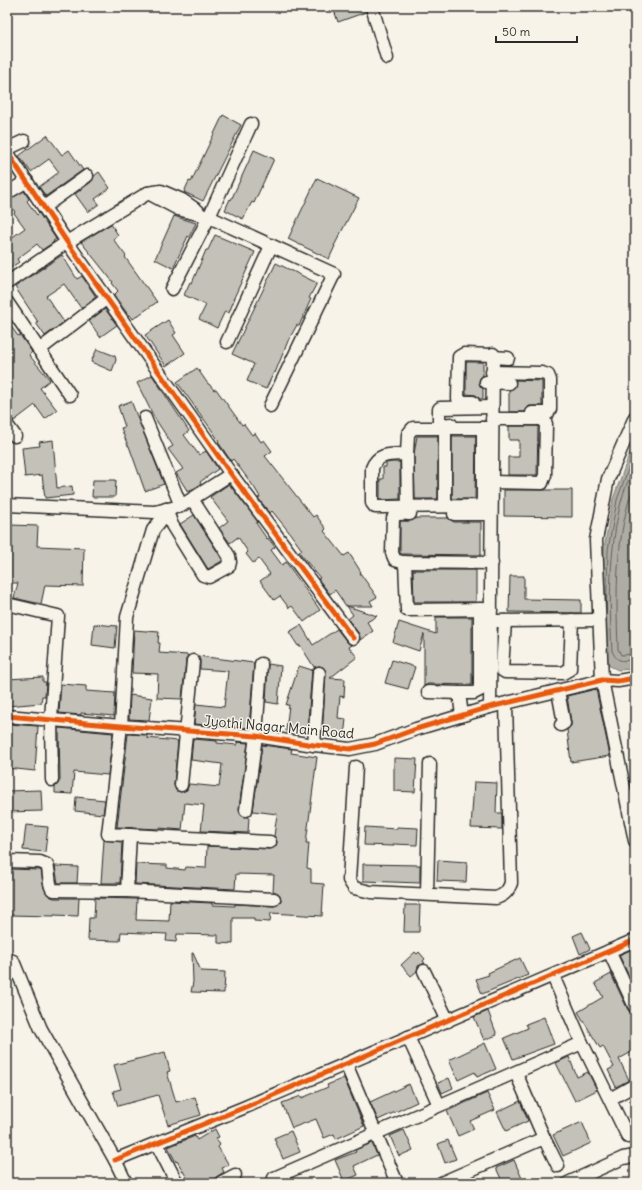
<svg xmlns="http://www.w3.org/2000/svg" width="642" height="1190" viewBox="0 0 642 1190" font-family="Delius,sans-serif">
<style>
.water{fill:#afaca4;stroke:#7a7874}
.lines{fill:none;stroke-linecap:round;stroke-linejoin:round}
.shore{stroke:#605f5b;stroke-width:1}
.building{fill:#c4c1b9;stroke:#2b2b2b}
.street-casing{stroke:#2b2b2b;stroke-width:15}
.street{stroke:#f7f3e8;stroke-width:12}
.cycleway-casing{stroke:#f7f3e8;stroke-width:8}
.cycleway{stroke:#e8590c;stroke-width:5}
.labels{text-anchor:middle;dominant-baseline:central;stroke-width:3;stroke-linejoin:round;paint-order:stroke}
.street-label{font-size:14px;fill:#2b2b2b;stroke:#f7f3e8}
</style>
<rect width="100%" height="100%" fill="#f7f3e8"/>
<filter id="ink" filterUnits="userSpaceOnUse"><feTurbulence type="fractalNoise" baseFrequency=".025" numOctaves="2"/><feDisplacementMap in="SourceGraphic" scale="8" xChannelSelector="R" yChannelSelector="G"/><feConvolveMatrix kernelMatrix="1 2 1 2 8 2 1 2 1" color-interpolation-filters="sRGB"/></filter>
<g filter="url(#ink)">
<path class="water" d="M635 439V669L618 670 608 665 603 652 602 598 604 549 613 499Z"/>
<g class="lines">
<g class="shore">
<path d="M635 465C630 477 624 489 621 502 609 550 609 602 612 651 618 664 623 660 635 660"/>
<path d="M635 482C615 535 616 593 618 649L621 655 635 654"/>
<path d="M606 621 608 550 617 500 635 450"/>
</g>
</g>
<g class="building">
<path d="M333 7H365L366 12 338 22Z"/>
<path d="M223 115 241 125 203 201 184 192 189 181 191 182Z"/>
<path d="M47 135 62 155 69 150 83 170 46 196 39 187 59 172 49 159 31 172 19 156Z"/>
<path d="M254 150 274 159 254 203 252 202 243 219 225 210 230 199 231 200Z"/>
<path d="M99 172 110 188 95 199 99 204 88 212 75 194 91 182 94 176Z"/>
<path d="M317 178 359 198 334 246H335L329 259 288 239Z"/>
<path d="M24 191 29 199 27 201 37 215 39 213 56 239 53 241 54 242 42 250 37 244 17 259 19 262 7 270V241L25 228 14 213 15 212 7 200Z"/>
<path d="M174 216 196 223 189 237 188 236 173 268 155 259Z"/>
<path d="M111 224 118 235 113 239 126 256 125 257 157 302 133 319 130 315 129 316 114 295 118 291 112 283 113 282 81 242Z"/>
<path d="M215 235 255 252 233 300H234L229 313 225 311 217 328 199 319 206 305 184 295 190 282 192 283 206 250H208Z"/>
<path d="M62 255 77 279 82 276 96 297 81 308 64 284 46 296 64 322 45 336 36 323 38 322 15 287Z"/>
<path d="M276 263 317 283 309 298 311 299 299 326 297 325 288 341 275 373 274 372 266 389 247 381 254 364 232 354Z"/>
<path d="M105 309 117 325 100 337 89 321Z"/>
<path d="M168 320 176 333 173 335 185 353 166 366 145 335Z"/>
<path d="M7 321 18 336 20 335 32 352 29 355 50 380 40 388 57 410 45 419 35 405 14 421 7 412Z"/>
<path d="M97 349 115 356 116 360 112 371 91 362Z"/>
<path d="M466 362H483V375L480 378 479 382 480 386 483 389V399H480L476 395 466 394Z"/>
<path d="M197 368 208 384H209L214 390 216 389 242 425 244 424 252 435 255 433 261 442 264 440 272 451 265 456 313 517 316 515 326 529 324 531 344 556 349 553 361 572 360 573 377 597 370 601 373 606H346L335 590 330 594 318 579 320 578 299 552 302 550 289 532 272 511 270 513 258 498 260 497 254 487 233 459 231 461 218 442 219 441 211 429 177 382Z"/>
<path d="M152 375 189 431 184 435 199 455 206 451 218 469 200 482 201 484 188 492 176 473 183 469 168 449 173 446 154 417 137 383Z"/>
<path d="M516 380 542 381V406H529L525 412H509V390L515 387Z"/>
<path d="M131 401 164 484 145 491 129 446H128L121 428 125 427 118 406Z"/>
<path d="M509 426H538L537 475H508V457H519V440H509Z"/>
<path d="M417 436H438V499H415L414 454Z"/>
<path d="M452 436H476L475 499H452Z"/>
<path d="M53 440 57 488 72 486 73 495 45 498 42 475 25 477 22 448 40 446 39 442Z"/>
<path d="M392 462H400V499L380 500V479H383V467H386V463Z"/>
<path d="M93 480H116L115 497H92Z"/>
<path d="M229 484 258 522 256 523 267 539 268 538 275 547 271 550 282 565 286 562 320 610 304 622 292 606 289 608 280 596 274 600 260 581 270 574 259 559 253 563 246 554 248 552 238 537 230 543 219 528 228 521 210 497Z"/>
<path d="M504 490H572V517L504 516Z"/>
<path d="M194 515 222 559V561L208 569 180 524Z"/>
<path d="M417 518H448L454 522H481V555L400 554V521H410Z"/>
<path d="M11 525 38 526 37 546 84 548 83 586 45 585 41 604 14 598 18 583H8Z"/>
<path d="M413 570H476V602H414Z"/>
<path d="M510 576H524V599L581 600V613L509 612Z"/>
<path d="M347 606 377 616 367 622 373 631 360 640 359 634 348 619 353 615Z"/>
<path d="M436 617H472V685L428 684 424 686V634L419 651 393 642 399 622 436 634Z"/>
<path d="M94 624 117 626 115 648 92 645Z"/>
<path d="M301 625 313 645 337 629 347 642 352 645 349 647 357 657 330 678 345 679 344 697 340 696 338 718 346 719 344 737 322 735 326 673 323 667 319 666 314 667 300 645 298 646 289 632Z"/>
<path d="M134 630 159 632 158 643H160L159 653 188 655 186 660 182 699 157 698 158 674 132 673Z"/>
<path d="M198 656 254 663 249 728 194 724 196 704 224 707 228 671 200 669V661Z"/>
<path d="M392 660 415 667 408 689 385 683Z"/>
<path d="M268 664 281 666 278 704 266 702Z"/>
<path d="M299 666 312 670 307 733 286 731 289 705H286Z"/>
<path d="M43 677V682H46L45 696H42L41 703 7 706V679Z"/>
<path d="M61 684 86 686V691L115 693 114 716 81 713V715L59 713Z"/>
<path d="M596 689 610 756 571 762 567 730 571 726V722L567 696Z"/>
<path d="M130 695 152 698 149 720 129 719Z"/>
<path d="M7 724 38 726 35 771 7 768Z"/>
<path d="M59 728 113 733 108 775 74 772 72 794 55 793V787L58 784 60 780Z"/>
<path d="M128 734 147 735V738L178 741 174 785 176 791 181 792 187 790 189 784 219 787 222 764 191 760 193 739 217 741V743L237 745V742L248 743 239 809 242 816 249 817 248 833 201 831 204 805 185 803 182 830 159 828V829L117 827Z"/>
<path d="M262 745 292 749 291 753 317 757 306 843H309L307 868 311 869V883L324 884 322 916 271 913 270 922 254 921V918H233V944L218 943V935L177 934 176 942 166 941 167 934 121 932 120 941 88 940 89 918H94L95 898 137 899 136 920 169 921 170 901 212 903V905L235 906V904L274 906 280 903 281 900 280 895 278 893 273 891 274 875 236 874 235 889 135 884 136 864 167 865V868L185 870 186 867 206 868 207 846 270 849 276 846 277 842 274 836 277 814 253 811Z"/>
<path d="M394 758 417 759 415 792 394 791Z"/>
<path d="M474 782 497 783 496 813H502V829L471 828Z"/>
<path d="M41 790 42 811 7 812V791Z"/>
<path d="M76 797 105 800 103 814 75 811Z"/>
<path d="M26 825 48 827 45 852 23 850Z"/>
<path d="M365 827 397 829V827L418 828 417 845 393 844V846L364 845Z"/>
<path d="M104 840 122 842 120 883H101Z"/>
<path d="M438 860 467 862 466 882 437 881Z"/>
<path d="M363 864 420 865V883L363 881Z"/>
<path d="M55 866 78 867 77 883H58Z"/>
<path d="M7 869 41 870 44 888 49 896 54 898H79L78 916 54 915V916L7 915Z"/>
<path d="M405 905H420L419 932H404Z"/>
<path d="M582 932 590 949 580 954 573 936Z"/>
<path d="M635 948V989L619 955Z"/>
<path d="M415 952 417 954 419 952 425 959 423 961 425 963 418 966 417 971 411 976 401 965Z"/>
<path d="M192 953H193L201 971 225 972 224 993 191 992 193 982Z"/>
<path d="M520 958 528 975 482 994 476 979 489 975 488 973Z"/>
<path d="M611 974 628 1010 631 1013 635 1014V1050L619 1059 629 1080 616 1087 608 1070 614 1067 603 1046 600 1048 578 1012 603 997 595 983Z"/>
<path d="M488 1011 497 1035 484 1040 474 1017Z"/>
<path d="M544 1017 554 1044 513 1059 504 1038 528 1028 526 1024Z"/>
<path d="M485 1043 496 1069 477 1077 475 1072 458 1080 449 1060Z"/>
<path d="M165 1052 170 1071 167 1072 176 1102 195 1097 201 1115 168 1125 158 1095 118 1106 113 1091 121 1089 114 1065Z"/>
<path d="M569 1057 577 1077 588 1072 597 1090 575 1101 556 1063Z"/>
<path d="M344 1078 364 1126 336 1139 334 1134 324 1138 316 1119 292 1128 282 1103 301 1096 302 1098 328 1087 327 1085Z"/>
<path d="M449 1078 453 1088 442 1093 438 1083Z"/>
<path d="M409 1084 417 1102 378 1120 370 1102Z"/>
<path d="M487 1093 495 1110 470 1121 474 1129 458 1136 447 1111Z"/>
<path d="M520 1101 528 1121 506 1131 497 1112Z"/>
<path d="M582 1122 591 1143 563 1156 553 1135Z"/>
<path d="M215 1129 219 1137 216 1138 220 1145 218 1147 229 1165 222 1168 224 1172 216 1177 213 1183H190L177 1161 176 1162 168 1147 195 1136 197 1140Z"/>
<path d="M404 1130 413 1150 399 1156 390 1136Z"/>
<path d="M291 1131 300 1152 283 1159 274 1138Z"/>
<path d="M448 1140 456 1159 445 1163 438 1144Z"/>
<path d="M372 1143 377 1155 354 1166 358 1175 344 1181 335 1160 356 1152 355 1150Z"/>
<path d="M514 1160 524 1183H503L496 1168Z"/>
</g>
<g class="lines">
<defs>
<g id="street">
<path d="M372 7 387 58"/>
<path d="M7 149 24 141"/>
<path d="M7 152 67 242 231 474 353 638"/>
<path d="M7 193 27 181"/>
<path d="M148 193 178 209 209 217 334 274 270 406"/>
<path d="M44 207 87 176"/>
<path d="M7 283 67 242 148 193 161 191 182 200 198 211"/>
<path d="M172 289 209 217 251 124"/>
<path d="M7 302 70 395"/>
<path d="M227 342 271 246"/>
<path d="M39 350 107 298"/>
<path d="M493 357 508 358"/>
<path d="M492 372 542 373 548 375 550 380V409L548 413H532"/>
<path d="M486 382 509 383"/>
<path d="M473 402H461L458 399 459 357 464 354 493 355"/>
<path d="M635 417 608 479 596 540 602 680 635 841"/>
<path d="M145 418 181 506"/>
<path d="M451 424 441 425 439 423V409L440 408 492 407"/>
<path d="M7 425 15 436"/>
<path d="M407 454 408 507"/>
<path d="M483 463V428"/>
<path d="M492 464 483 463V499L481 506 382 507H375L372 503V468C378 452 392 455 407 454L408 434 413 428H492"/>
<path d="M492 482 542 483 545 475 546 424 544 419H492"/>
<path d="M7 505 154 512 181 506 231 474"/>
<path d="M445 506V428"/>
<path d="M166 509 161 520 153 530 127 617 121 726 108 834 270 842"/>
<path d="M166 509 172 525 203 575 209 577 229 566 230 562 229 556 192 499"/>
<path d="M410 514C404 514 396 512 393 518L392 553 395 560 402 562 492 563"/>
<path d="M454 514H491"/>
<path d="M405 562 407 610 491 609"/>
<path d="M7 604 58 616 51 719 52 780"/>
<path d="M496 621 599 620"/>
<path d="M505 621 502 670 505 672 563 673 570 669 572 620"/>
<path d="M558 691 564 723 561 725"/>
<path d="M428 692 459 693"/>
<path d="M490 707 493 354"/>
<path d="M462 715 459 693H474L480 690V609"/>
<path d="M7 716 121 726 256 736 314 745 350 749 375 744 416 729 490 707 602 680 618 681 635 678"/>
<path d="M314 745 319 673"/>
<path d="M356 767 349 880 354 888 371 892 496 898C505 895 508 891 511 883L506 704"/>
<path d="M181 785 193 661"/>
<path d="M246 810 256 736 261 664"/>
<path d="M7 861 40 862 47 865C50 873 48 882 52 889L54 890 127 891 274 899"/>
<path d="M127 891 130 835"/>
<path d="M427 894 430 764"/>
<path d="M609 951 635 1007"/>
<path d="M7 959 13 961 41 1029 115 1160 126 1183"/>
<path d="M424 971 448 1021"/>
<path d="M553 976 582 1043 628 1137"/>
<path d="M408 1037 439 1105"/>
<path d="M346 1064 397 1183"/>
<path d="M610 1099 635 1085"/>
<path d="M544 1138 558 1166"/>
<path d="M157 1144 177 1183"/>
<path d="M115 1160 243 1108 635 940"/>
<path d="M274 1178 582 1043"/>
<path d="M220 1183 235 1175"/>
<path d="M441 1183 544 1138 516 1073"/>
<path d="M568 1183 623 1158 635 1156"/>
</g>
</defs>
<use href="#street" class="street-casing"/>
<use href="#street" class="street"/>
<defs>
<g id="cycleway">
<path d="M7 152 67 242 231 474 353 638"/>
<path d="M7 716 121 726 256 736 314 745 350 749 375 744 416 729 490 707 602 680 618 681 635 678"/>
<path d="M115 1160 243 1108 635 940"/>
</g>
</defs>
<use href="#cycleway" class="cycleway-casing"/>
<use href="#cycleway" class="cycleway"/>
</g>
</g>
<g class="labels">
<g class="street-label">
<text transform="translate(279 727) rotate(5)">Jyothi Nagar Main Road</text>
</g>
</g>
<rect width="642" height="1190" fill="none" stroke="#f7f3e8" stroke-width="24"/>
<rect x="12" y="12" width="618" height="1166" fill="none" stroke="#2b2b2b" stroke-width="1.5" filter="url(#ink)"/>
<path d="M496 36v6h81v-6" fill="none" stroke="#2b2b2b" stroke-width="2"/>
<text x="502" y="36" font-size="12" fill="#2b2b2b" stroke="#f7f3e8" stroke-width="3" paint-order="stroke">50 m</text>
</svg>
